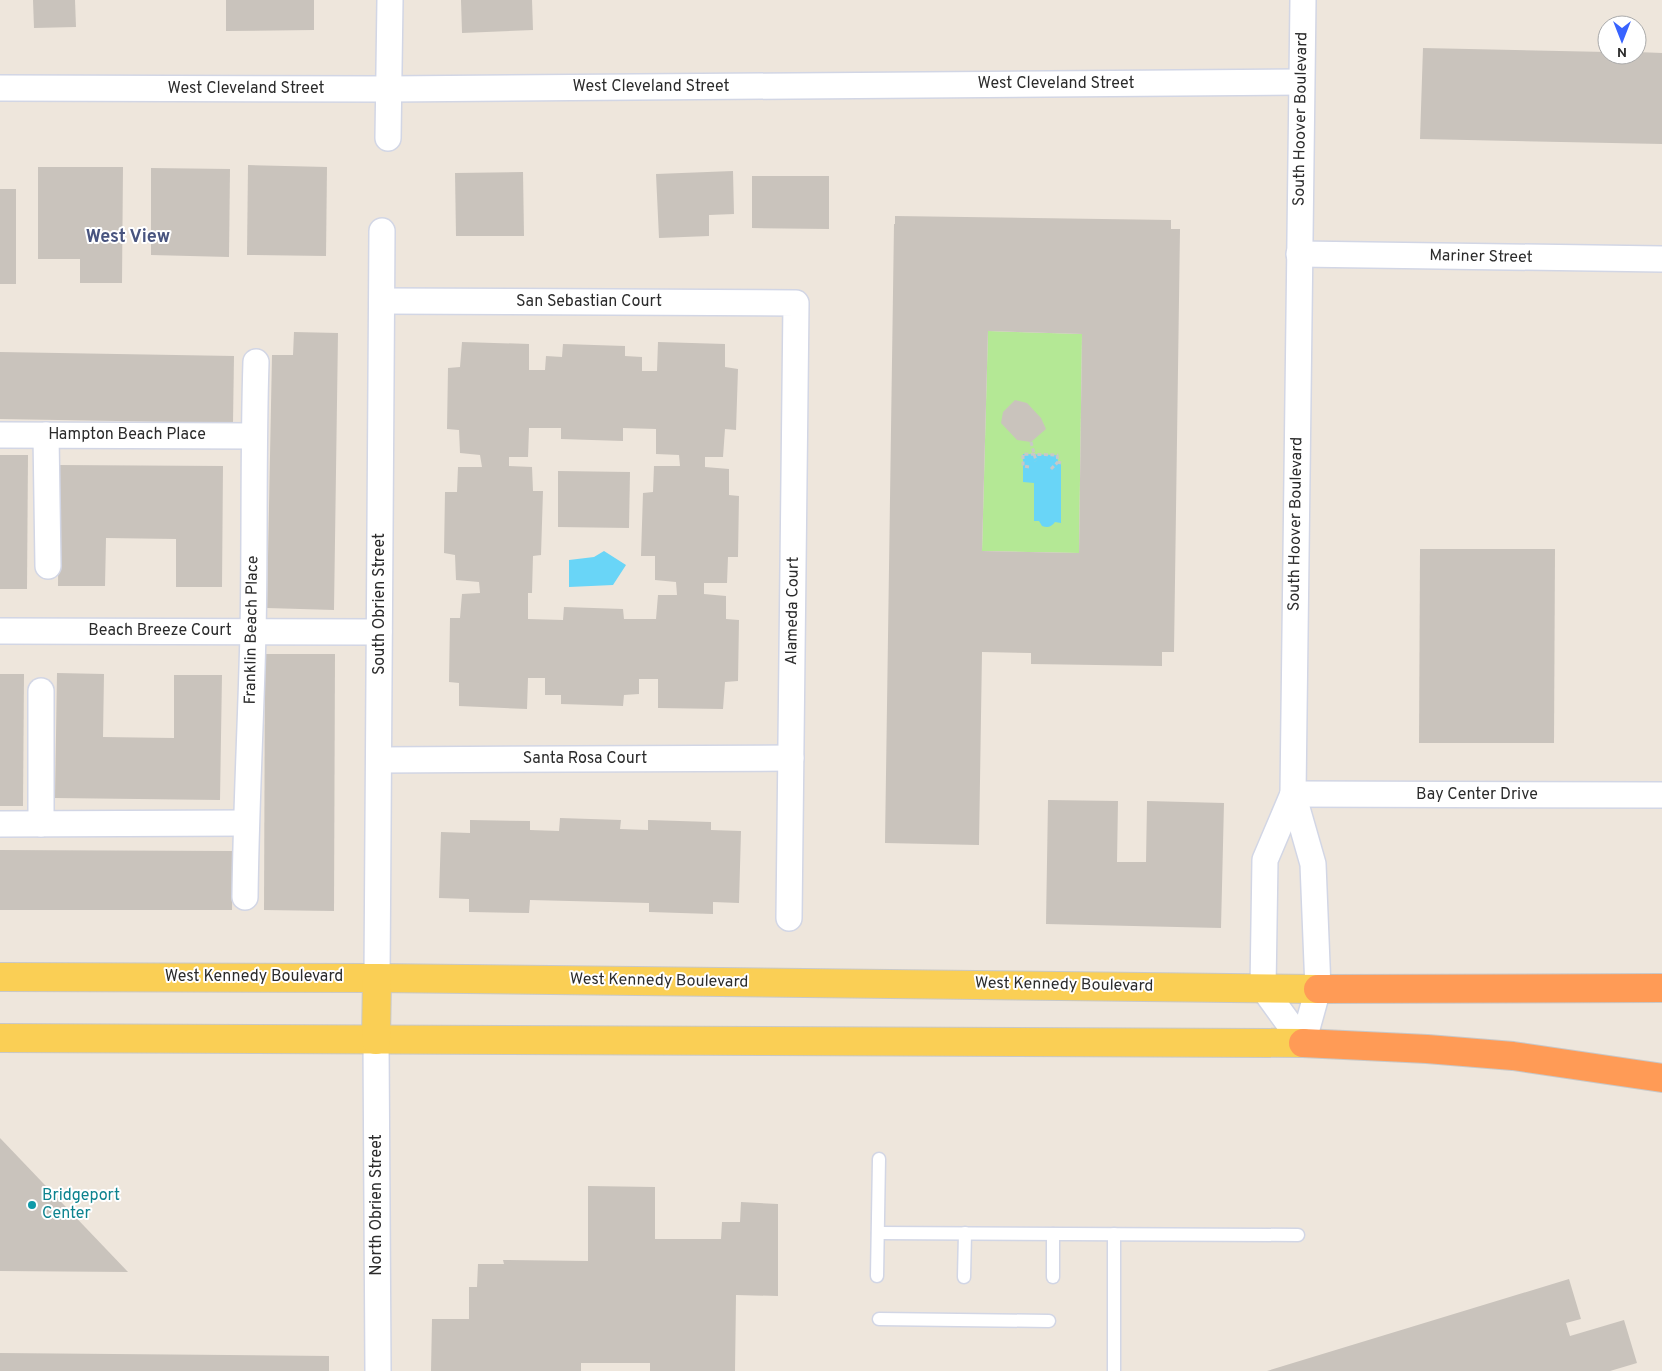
<svg xmlns="http://www.w3.org/2000/svg" width="1662" height="1371" viewBox="0 0 1662 1371" font-family="Overpass,sans-serif">
<style>
.green{fill:#b4e895}
.water{fill:#69d5f7}
.building{fill:#c9c3bc;fill-rule:evenodd}
.lines{fill:none;stroke-linecap:round;stroke-linejoin:round}
.lane-casing{stroke:#d2d6e5;stroke-width:15}
.street-casing{stroke:#d2d6e5;stroke-width:28}
.primary-casing{stroke:#c8c8c8;stroke-width:30}
.highway-casing{stroke:#c8c8c8;stroke-width:30}
.path{stroke:#c8c8c8;stroke-width:3;stroke-dasharray:4 2.5;stroke-linecap:butt}
.lane{stroke:#fff;stroke-width:12}
.street{stroke:#fff;stroke-width:25}
.primary{stroke:#facf55;stroke-width:28}
.highway{stroke:#ff9b56;stroke-width:28}
.culture-dot{fill:#0f9aa8;stroke:#fff;stroke-width:2}
.labels{text-anchor:middle;dominant-baseline:central;stroke-width:4;stroke-linejoin:round;paint-order:stroke}
.street-label{font-size:16px;fill:#2b2b2b;stroke:#fff}
.culture-label{font-size:16px;fill:#0d838f;stroke:#fff;text-anchor:start}
.neighbourhood-label{font-size:18px;font-weight:bold;fill:#48547f;stroke:#fff}
</style>
<rect width="100%" height="100%" fill="#eee6dc"/>
<path class="green" d="M988 331 1082 334 1079 553 982 551Z"/>
<g class="water">
<path d="M1023 454 1057 455 1058 462 1061 463V523L1055 522C1051 527 1048 528 1042 526L1039 521H1034V483L1023 482Z"/>
<path d="M604 551 626 565 613 585 569 587V560L594 557Z"/>
</g>
<g class="building">
<path d="M33 0H75L76 27 34 28Z"/>
<path d="M226 0H314V30L226 31Z"/>
<path d="M461 0H532L533 30 462 33Z"/>
<path d="M1423 48 1607 52V55H1637V52L1662 53V144L1420 139Z"/>
<path d="M248 165 327 167 326 256 247 255Z"/>
<path d="M38 167H123L122 283H80V259H38Z"/>
<path d="M151 168 230 169 229 257 151 255Z"/>
<path d="M733 171 734 214 709 215V236L659 238 656 174Z"/>
<path d="M523 172 524 236H456L455 173Z"/>
<path d="M752 176H829V229L752 228Z"/>
<rect x="0" y="189" width="16" height="95"/>
<path d="M895 216 1171 220V229H1180L1174 652H1162V666L1031 664V653L982 652 979 845 885 843 894 224H895ZM988 331 1082 334 1079 553 982 551Z"/>
<path d="M294 332 338 333 334 610 267 608 272 355H293Z"/>
<path d="M462 342 529 344V370H545L546 356 562 357 563 344 625 346V356L642 357V371H657L658 342 725 344V367L738 369 736 430 725 429 723 457H705V467L729 469V495L739 496 738 557H728L727 583H704V594L726 596V619L739 620 738 681 725 682 723 709 658 708V679H639V694L624 695 623 706 561 704V695H545V678H528L527 709 459 706V683L449 682 450 618H460L462 594 480 593 479 582 456 580 455 555 444 553 445 492H457L458 467H482L480 455 460 453 459 430 447 429 448 368 460 367ZM529 428H561V439L623 441V428L656 429V454L679 455 680 466H654L653 492 643 493 641 556H655V580L676 582 677 595H658L656 619H624L623 609 564 607 563 620 528 619V593H532L533 556 541 555 543 491H533L532 467 509 466V457H528Z"/>
<path d="M0 352 234 356 233 423 0 419Z"/>
<path d="M1015 400 1027 403 1041 418 1046 429 1031 442 1017 440 1001 423 1003 412Z"/>
<path d="M0 455H28L27 589H0Z"/>
<path d="M59 465 223 466 222 587H176V539L106 538 105 586H58Z"/>
<path d="M558 471 630 472 629 528 558 527Z"/>
<path d="M1420 549H1555L1554 743H1419Z"/>
<path d="M265 654H335L334 911 264 910Z"/>
<path d="M57 673 104 674 103 737 174 738V675H222L220 800 55 798Z"/>
<path d="M0 674H24L23 806H0Z"/>
<path d="M1048 800 1118 801 1117 862H1146L1147 801 1224 803 1221 928 1046 924Z"/>
<path d="M560 818 621 820 620 829 648 830V820L711 822V830L741 831 739 903 713 902V914L649 912V903L530 900 529 913 469 912V899L439 898 441 832 470 833V820L530 821V830L559 831Z"/>
<path d="M0 850 233 851 232 910H0Z"/>
<path d="M0 1138 128 1272 0 1271Z"/>
<path d="M588 1186 655 1187V1239H721L722 1222H740L741 1202 778 1204V1296L736 1295 735 1371H650V1363H581V1371H431L432 1319H469V1287H477L478 1264H504L503 1260 588 1261Z"/>
<path d="M1569 1279 1581 1319 1566 1323 1570 1336 1624 1320 1637 1363 1610 1371H1267Z"/>
<path d="M0 1353 329 1356V1371H0Z"/>
</g>
<g class="lines">
<defs>
<g id="lane">
<path d="M878 1233 1298 1235"/>
<path d="M1114 1234V1371"/>
<path d="M877 1276 879 1159"/>
<path d="M964 1277 965 1233"/>
<path d="M1053 1277V1234"/>
<path d="M879 1319 1049 1321"/>
</g>
<g id="street">
<path d="M1303 0 1293 794 1313 864 1318 989 1303 1043"/>
<path d="M0 88 388 89 1301 82"/>
<path d="M388 138 390 0"/>
<path d="M1299 254 1662 259"/>
<path d="M382 301 796 303 789 918"/>
<path d="M0 435 254 436"/>
<path d="M46 435 48 566"/>
<path d="M0 631 379 632"/>
<path d="M41 691V824"/>
<path d="M379 760 791 758"/>
<path d="M1293 794 1662 795"/>
<path d="M1293 794 1265 860 1263 988 1303 1043"/>
<path d="M0 824 246 823"/>
<path d="M245 897C246 808 251 720 253 632 255 542 253 452 256 362"/>
<path d="M377 978 382 231"/>
<path d="M376 1040 378 1371"/>
</g>
<g id="primary">
<path d="M0 977 377 978 1318 989"/>
<path d="M0 1038 1303 1043"/>
<path d="M376 1040 377 978"/>
</g>
<g id="highway">
<path d="M1318 989 1662 988"/>
<path d="M1303 1043 1427 1049 1513 1056 1662 1078"/>
</g>
</defs>
<use href="#lane" class="lane-casing"/>
<use href="#street" class="street-casing"/>
<use href="#primary" class="primary-casing"/>
<use href="#highway" class="highway-casing"/>
<g class="path">
<path d="M1031 442 1036 461"/>
<path d="M1029 467 1023 466V454L1057 455 1058 462 1061 463"/>
<path d="M1051 469 1058 462"/>
</g>
<use href="#lane" class="lane"/>
<use href="#street" class="street"/>
<use href="#primary" class="primary"/>
<use href="#highway" class="highway"/>
</g>
<circle class="culture-dot" cx="32" cy="1205" r="5"/>
<g class="labels">
<g class="street-label">
<text x="1056" y="84">West Cleveland Street</text>
<text x="651" y="87">West Cleveland Street</text>
<text x="246" y="89">West Cleveland Street</text>
<text transform="translate(1301 119) rotate(-89)">South Hoover Boulevard</text>
<text transform="translate(1481 257) rotate(1)">Mariner Street</text>
<text x="589" y="302">San Sebastian Court</text>
<text x="127" y="435">Hampton Beach Place</text>
<text transform="translate(1296 524) rotate(-89)">South Hoover Boulevard</text>
<text transform="translate(380 604) rotate(-90)">South Obrien Street</text>
<text transform="translate(793 611) rotate(-89)">Alameda Court</text>
<text transform="translate(252 630) rotate(-89)">Franklin Beach Place</text>
<text x="160" y="631">Beach Breeze Court</text>
<text x="585" y="759">Santa Rosa Court</text>
<text x="1477" y="795">Bay Center Drive</text>
<text x="254" y="977">West Kennedy Boulevard</text>
<text transform="translate(659 981) rotate(1)">West Kennedy Boulevard</text>
<text transform="translate(1064 985) rotate(1)">West Kennedy Boulevard</text>
<text transform="translate(377 1205) rotate(-90)">North Obrien Street</text>
</g>
<g class="culture-label">
<text x="42" y="1196">Bridgeport<tspan x="42" dy="18">Center</tspan></text>
</g>
<g class="neighbourhood-label">
<text x="128" y="237">West View</text>
</g>
</g>
<g transform="translate(1622 40) rotate(180)"><circle r="24" fill="#ffffff" stroke="#aaaaaa"/>
<path d="M0-4L9 19L0 12L-9 19Z" fill="#3863ff"/>
<text y="-8" font-size="14" font-weight="bold" text-anchor="middle" fill="#2b2b2b">N</text>
</g>
</svg>
